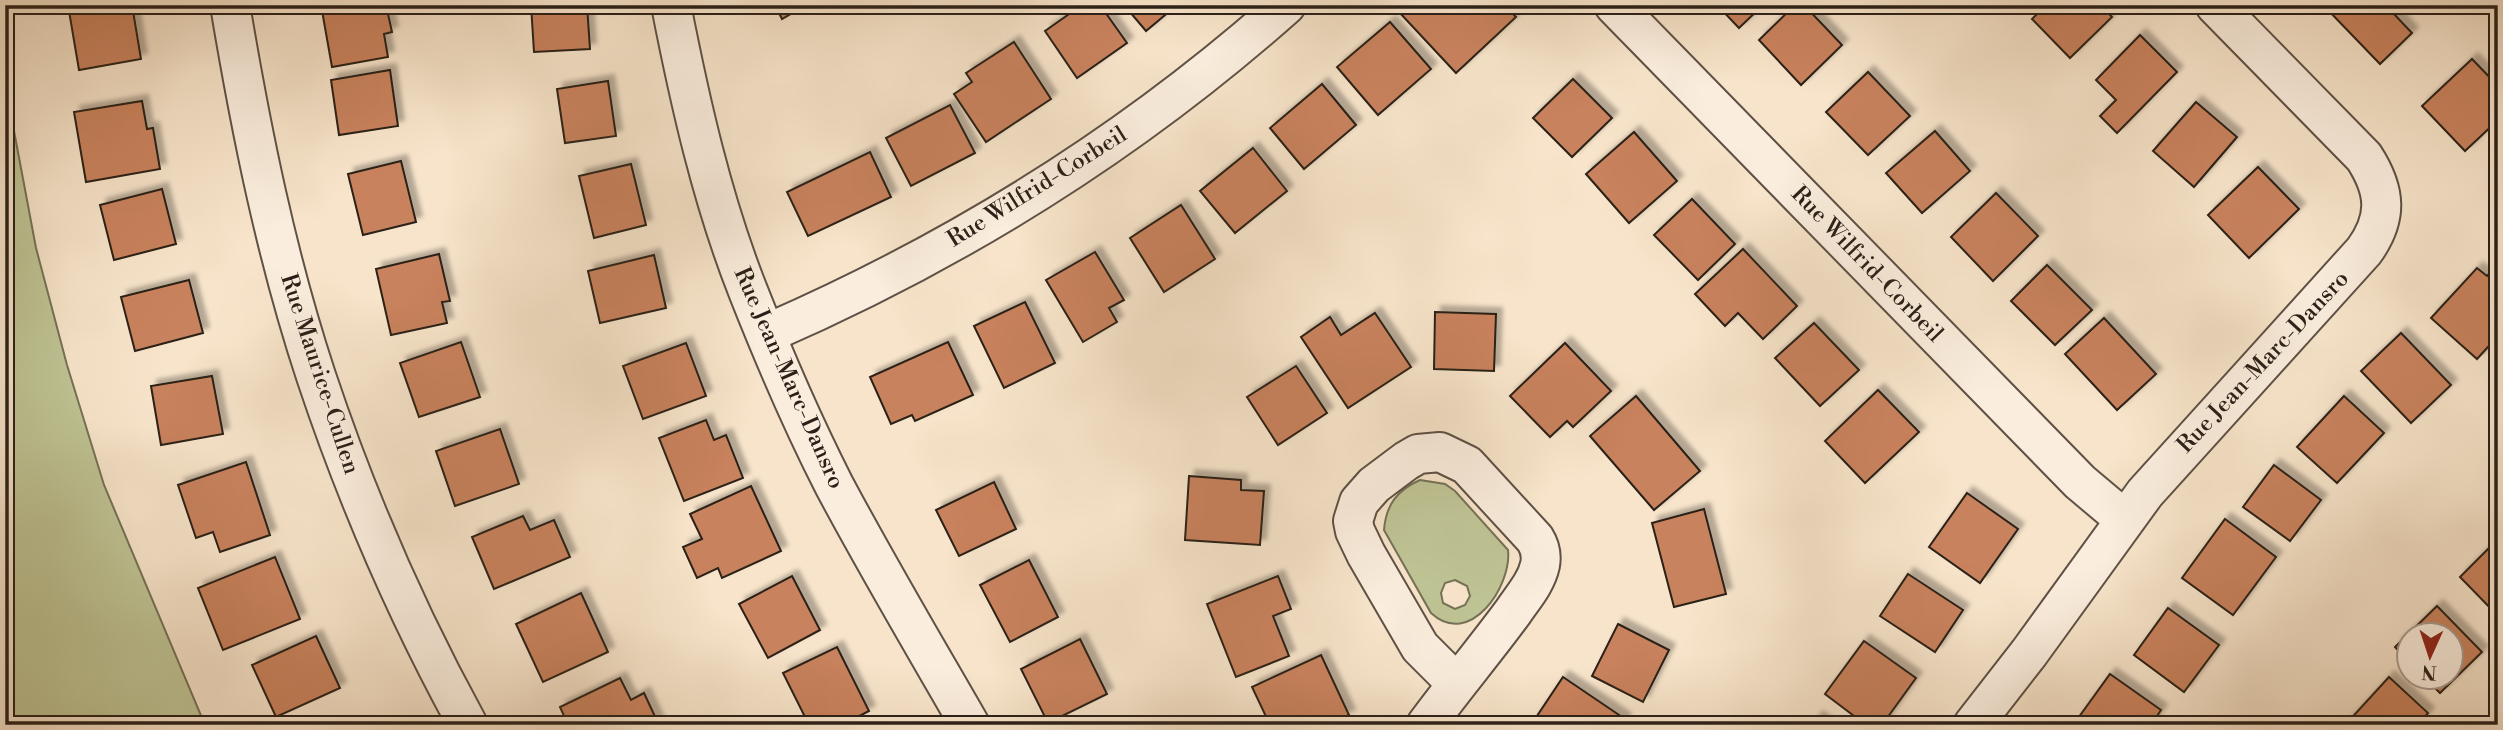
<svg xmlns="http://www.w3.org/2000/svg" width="2503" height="730" viewBox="0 0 2503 730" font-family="'Libre Bodoni',serif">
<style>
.green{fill:#bfc495;stroke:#757257;stroke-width:2;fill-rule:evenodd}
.building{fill:#c8825d;stroke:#2b2019;stroke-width:2;filter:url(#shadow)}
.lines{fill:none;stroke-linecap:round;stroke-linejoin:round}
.street-casing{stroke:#5e5145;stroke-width:42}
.street{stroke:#faeddd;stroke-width:38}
.labels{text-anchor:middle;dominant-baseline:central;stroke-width:6;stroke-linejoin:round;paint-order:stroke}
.street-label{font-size:23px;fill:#2b2019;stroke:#faeddd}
</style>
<defs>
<filter id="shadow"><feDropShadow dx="6" dy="-6" stdDeviation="2" flood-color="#0004"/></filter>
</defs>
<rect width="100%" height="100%" fill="#f7e4ca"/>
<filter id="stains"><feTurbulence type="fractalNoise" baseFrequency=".00286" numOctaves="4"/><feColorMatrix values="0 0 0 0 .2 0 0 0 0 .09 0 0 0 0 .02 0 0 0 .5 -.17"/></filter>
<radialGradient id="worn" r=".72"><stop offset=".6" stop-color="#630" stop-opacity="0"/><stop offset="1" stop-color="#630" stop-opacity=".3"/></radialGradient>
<g class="green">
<path d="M5 83 36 248 67 365 104 485 205 725H5Z"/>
<path d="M1420 480 1445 484 1455 491 1508 550C1512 586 1470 649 1431 613L1384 530C1386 505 1397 490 1420 480ZM1455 580 1467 586 1470 596 1465 605 1455 609 1443 603 1441 593 1445 583Z"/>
</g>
<g class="building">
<path d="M109 5H132L141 59 79 70 69 11Z"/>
<path d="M321 5H386L392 32 384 34 388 57 332 67Z"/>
<path d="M531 5H587L590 49 534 52Z"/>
<path d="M775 5H806L782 19Z"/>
<path d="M1082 5H1100L1127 43 1077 78 1045 31Z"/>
<path d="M1124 5H1177L1146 31Z"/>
<path d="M1407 5H1505L1516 17 1456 73 1399 12Z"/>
<path d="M1717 5H1763L1739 28Z"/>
<path d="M1795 5H1804L1842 45 1801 85 1759 40Z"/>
<path d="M2046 5H2101L2112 17 2070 58 2032 19Z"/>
<path d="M2327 5H2399L2392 12 2412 33 2380 64 2325 7Z"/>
<path d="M1390 22 1431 69 1378 115 1337 67Z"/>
<path d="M2140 35 2177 72 2117 133 2100 116 2116 100 2096 80Z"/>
<path d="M1014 42 1051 99 986 142 954 94 972 82 966 73Z"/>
<path d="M2472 59 2498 86V120L2465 151 2422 106Z"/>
<path d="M390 70 398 126 339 135 331 80Z"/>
<path d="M1868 72 1910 116 1868 155 1826 112Z"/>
<path d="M1573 79 1612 118 1572 157 1533 118Z"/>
<path d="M608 81 616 136 565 143 557 89Z"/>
<path d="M1322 84 1356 125 1304 169 1270 128Z"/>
<path d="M142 101 147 129 153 128 160 169 86 182 74 112Z"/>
<path d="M2196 102 2237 137 2194 187 2153 151Z"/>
<path d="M950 105 975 153 911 186 886 138Z"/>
<path d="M1935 131 1970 171 1922 213 1886 173Z"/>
<path d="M1634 132 1677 181 1629 223 1586 174Z"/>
<path d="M1253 148 1287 191 1235 233 1200 191Z"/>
<path d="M870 152 891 197 808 236 787 192Z"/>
<path d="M401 161 416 222 363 235 348 174Z"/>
<path d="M631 164 646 225 594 238 579 176Z"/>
<path d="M2258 167 2299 209 2249 258 2208 215Z"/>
<path d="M2491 181H2498V236H2494Z"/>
<path d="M162 189 176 244 114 260 100 205Z"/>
<path d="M1996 193 2038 236 1993 281 1951 237Z"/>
<path d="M1692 199 1735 244 1698 280 1654 235Z"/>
<path d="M1181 205 1215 259 1164 292 1130 238Z"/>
<path d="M1743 249 1797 306 1763 339 1738 313 1725 326 1695 294Z"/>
<path d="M1095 252 1124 300 1109 308 1117 322 1083 342 1046 280Z"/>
<path d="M439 254 450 301 442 302 447 323 391 335 376 269Z"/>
<path d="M654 255 666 308 600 323 588 271Z"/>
<path d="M2498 264V336L2477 359 2431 318 2477 268 2487 276Z"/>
<path d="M2047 265 2092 310 2055 345 2011 301Z"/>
<path d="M189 280 203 333 135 351 121 297Z"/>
<path d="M1025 302 1055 363 1004 388 974 326Z"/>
<path d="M1435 312 1496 314 1494 371 1434 369Z"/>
<path d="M1375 313 1411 367 1348 408 1301 337 1330 317 1341 335Z"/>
<path d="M2104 318 2156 374 2117 410 2065 354Z"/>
<path d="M1814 323 1859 370 1820 406 1775 358Z"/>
<path d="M2401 333 2451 385 2411 423 2361 371Z"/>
<path d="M461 342 480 397 419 417 400 363Z"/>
<path d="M948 342 973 395 915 421 912 415 891 424 870 377Z"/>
<path d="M686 343 706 396 643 419 623 366Z"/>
<path d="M1565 343 1611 391 1573 427 1567 421 1550 437 1510 396Z"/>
<path d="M1296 366 1327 413 1278 445 1247 397Z"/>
<path d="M212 376 223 434 161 445 151 386Z"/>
<path d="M1878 390 1919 432 1865 483 1825 441Z"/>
<path d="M1636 396 1700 471 1654 510 1590 436Z"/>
<path d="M2344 396 2384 433 2337 483 2297 447Z"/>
<path d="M706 420 714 440 726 435 743 478 684 501 659 438Z"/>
<path d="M500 429 519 484 455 506 436 451Z"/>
<path d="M246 462 270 535 220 552 213 532 196 538 178 485Z"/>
<path d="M2274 465 2321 500 2290 541 2243 507Z"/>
<path d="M1189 476 1241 480V490L1264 491 1260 545 1185 540Z"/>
<path d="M994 482 1016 529 959 556 936 510Z"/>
<path d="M751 486 781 551 722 578 718 568 697 578 683 547 702 539 690 514Z"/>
<path d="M1967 493 2018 529 1980 583 1929 547Z"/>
<path d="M1704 509 1726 594 1674 607 1652 523Z"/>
<path d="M523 516 530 530 554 520 570 557 494 589 472 537Z"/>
<path d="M2225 519 2276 557 2233 615 2182 578Z"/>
<path d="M2498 539V616L2460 577Z"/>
<path d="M275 557 300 619 223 650 198 588Z"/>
<path d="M1029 560 1058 617 1010 642 980 585Z"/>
<path d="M1908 574 1963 610 1935 652 1880 616Z"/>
<path d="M792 576 820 630 768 658 739 604Z"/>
<path d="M1278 576 1291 609 1273 616 1289 656 1236 677 1207 604Z"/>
<path d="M581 593 608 652 543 682 516 624Z"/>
<path d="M2437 606 2482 652 2440 693 2425 678H2450V636H2408V661L2395 647Z"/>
<path d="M2168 608 2219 645 2184 692 2134 655Z"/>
<path d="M1618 624 1669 650 1643 702 1592 676Z"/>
<path d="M316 636 340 688 276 717 252 665Z"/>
<path d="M1080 639 1107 694 1048 723 1021 669Z"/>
<path d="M1864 641 1916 678 1882 725H1866L1825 694Z"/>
<path d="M837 647 869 711 842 725H809L783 673Z"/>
<path d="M1321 655 1349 715 1327 725H1270L1252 687Z"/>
<path d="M2110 674 2161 710 2151 725H2081L2076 721Z"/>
<path d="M1563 677 1625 719 1621 725H1531Z"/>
<path d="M2389 677 2428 713 2418 725H2345Z"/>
<path d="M620 678 631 700 644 693 658 723 568 725 560 707Z"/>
<path d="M1817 717 1828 725H1812Z"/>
</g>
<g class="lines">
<defs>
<g id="street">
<path d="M230 5C251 130 276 255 316 376 356 496 407 614 468 725"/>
<path d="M671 5C690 102 712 200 748 291 774 357 802 422 834 485 877 566 924 645 970 725"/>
<path d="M1614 5 2080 482 2124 519"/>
<path d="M766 334C955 252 1132 142 1286 5"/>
<path d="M1426 725C1454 687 1485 650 1513 612 1523 597 1536 583 1540 565 1542 555 1540 547 1535 539L1467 465 1440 452 1418 454 1406 461 1374 485 1359 502 1353 521 1355 531 1366 554 1420 647 1457 684"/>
<path d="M1973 725 2029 653 2145 493 2364 251C2388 218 2386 191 2364 157L2215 5"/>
</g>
</defs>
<use href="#street" class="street-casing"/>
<use href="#street" class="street"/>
</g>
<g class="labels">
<g class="street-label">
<text transform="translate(1037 187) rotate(-32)">Rue Wilfrid-Corbeil</text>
<text transform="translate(1867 264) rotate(46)">Rue Wilfrid-Corbeil</text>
<text transform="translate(2263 362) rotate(-47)">Rue Jean-Marc-Dansro</text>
<text transform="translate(320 374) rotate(72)">Rue Maurice-Cullen</text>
<text transform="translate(789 378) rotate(66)">Rue Jean-Marc-Dansro</text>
</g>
</g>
<rect width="2503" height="730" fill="none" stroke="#f7e4ca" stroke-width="28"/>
<rect x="7" y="7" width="2489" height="716" fill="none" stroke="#2b2019" stroke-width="3.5"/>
<rect x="14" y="14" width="2475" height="702" fill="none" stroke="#2b2019" stroke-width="2"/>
<g transform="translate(2430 656) rotate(183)"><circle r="33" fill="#faeddd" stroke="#a79b8f" stroke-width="2"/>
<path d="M0-5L12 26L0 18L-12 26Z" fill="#8f2418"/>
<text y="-10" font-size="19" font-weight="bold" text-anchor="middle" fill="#2b2019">N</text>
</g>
<rect width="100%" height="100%" filter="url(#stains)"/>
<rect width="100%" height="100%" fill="url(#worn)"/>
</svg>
